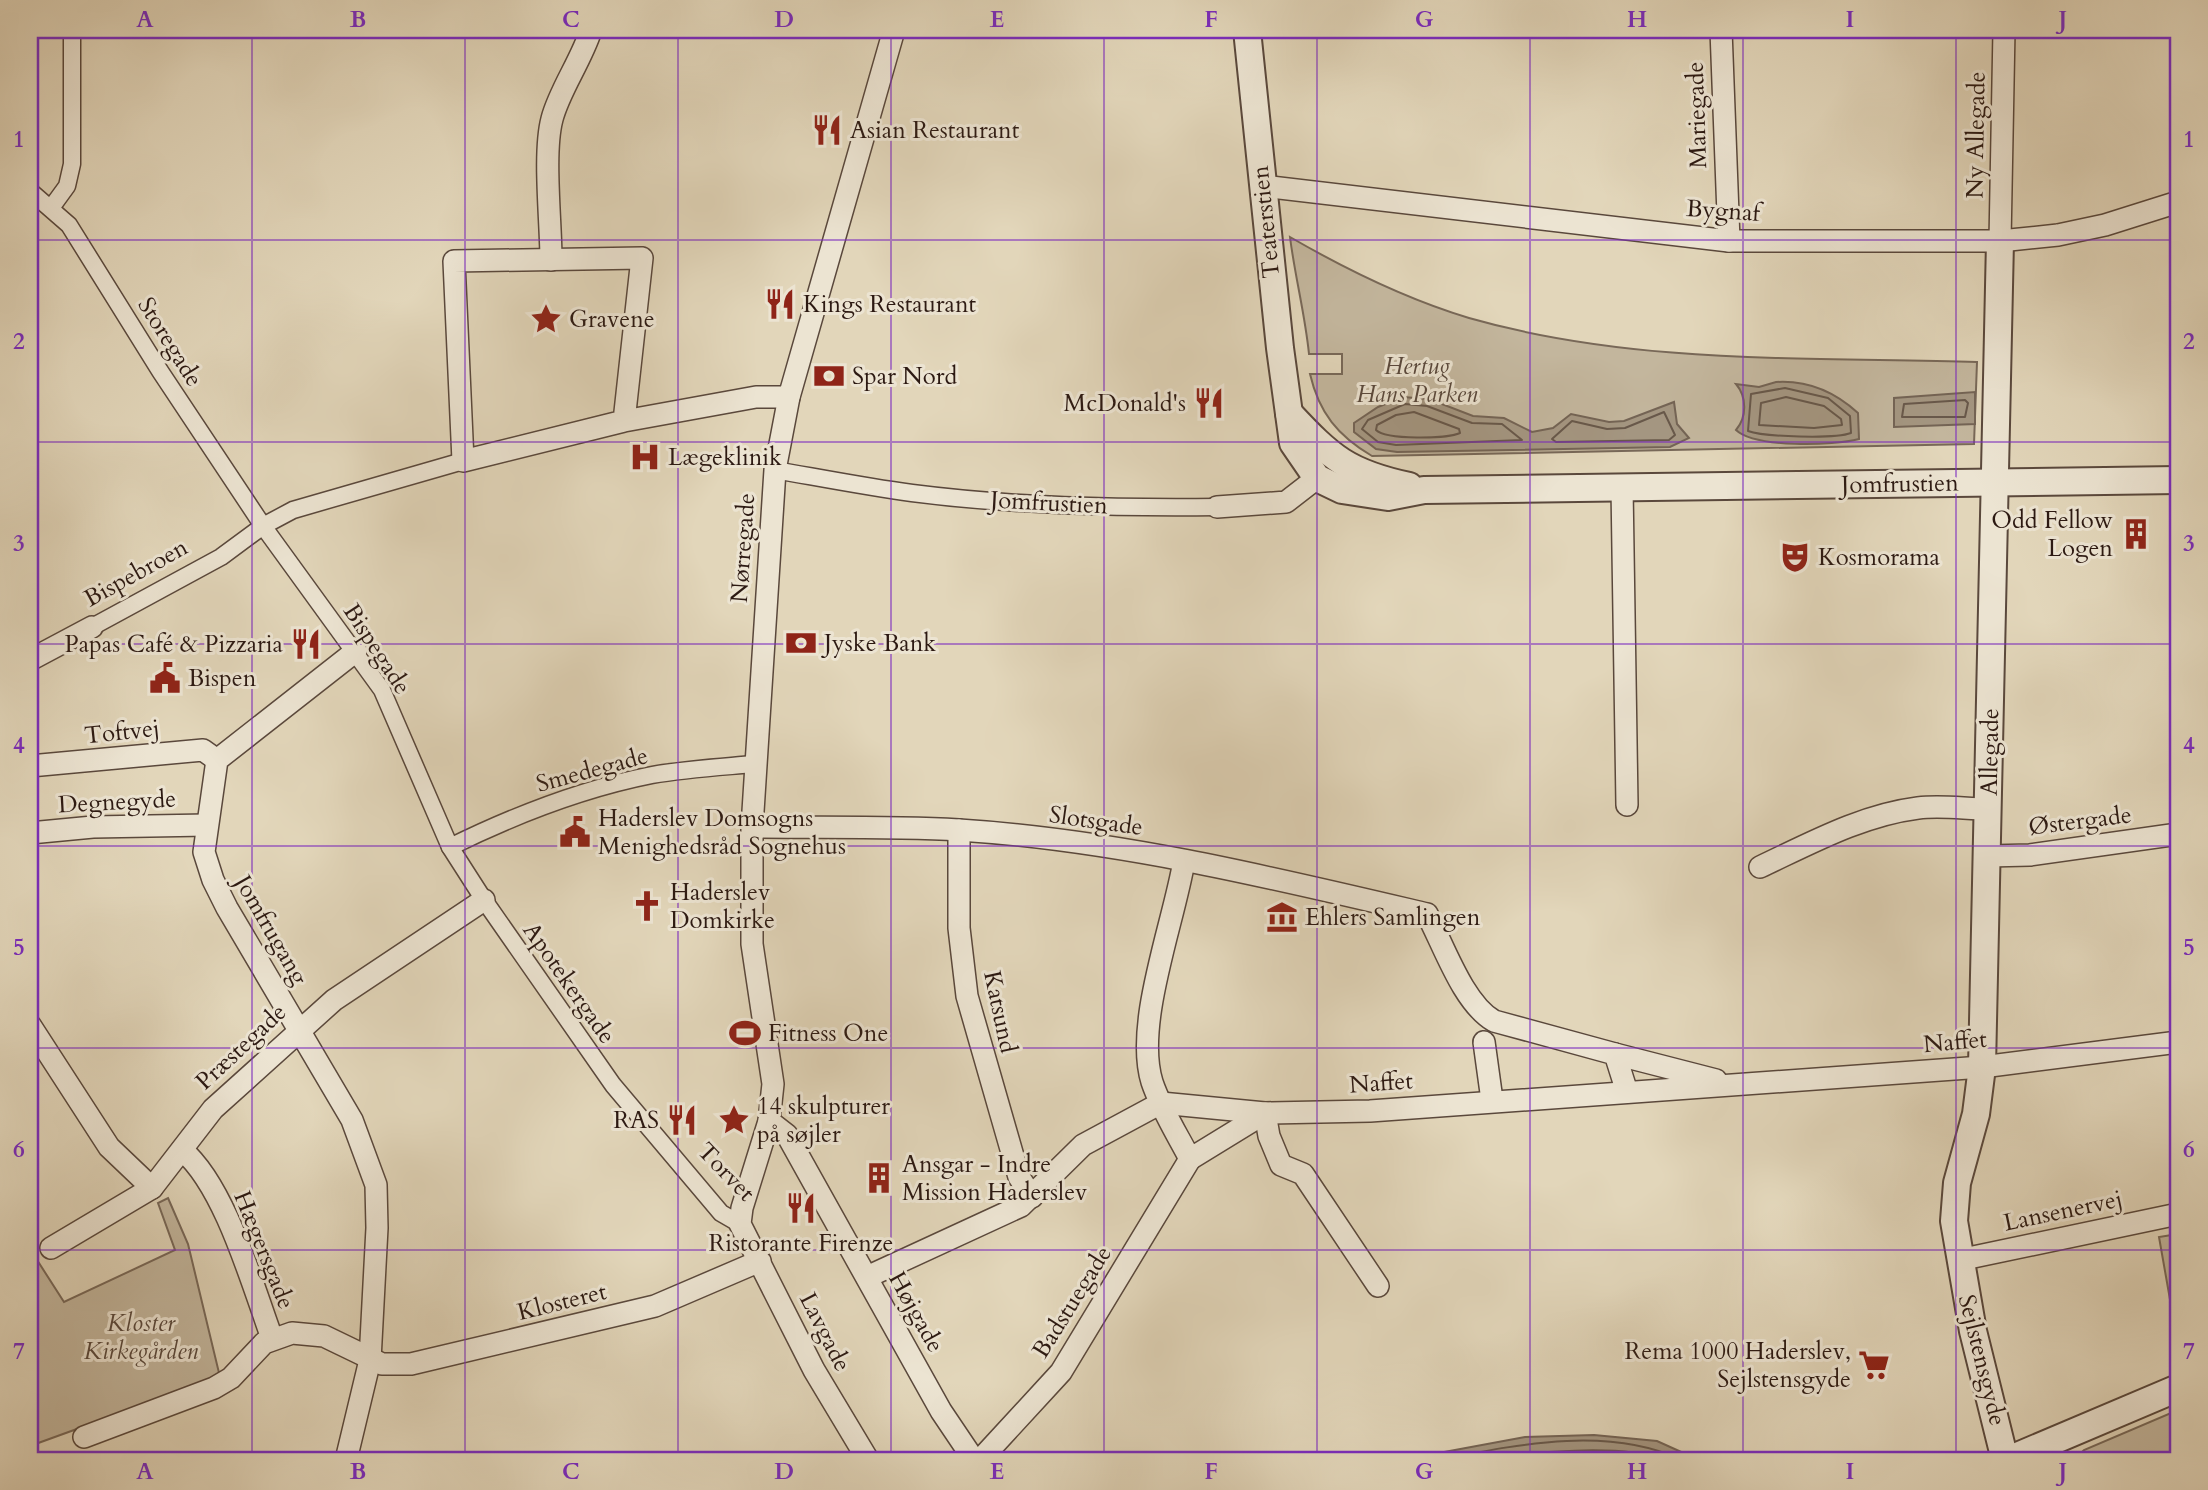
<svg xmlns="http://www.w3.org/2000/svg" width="2208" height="1490" viewBox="0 0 2208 1490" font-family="Cardo,serif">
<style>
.green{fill:#c3b69d;stroke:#786858;stroke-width:2}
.water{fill:#a49681;stroke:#746455;stroke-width:2}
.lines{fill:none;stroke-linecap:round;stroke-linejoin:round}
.shore{stroke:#68584a;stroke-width:2}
.pedestrian-casing{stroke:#5a483c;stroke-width:19}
.minor-casing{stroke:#5a483c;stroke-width:24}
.tertiary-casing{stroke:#5a483c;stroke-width:30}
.pedestrian{stroke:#ece4d2;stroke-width:16}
.minor{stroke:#ece4d2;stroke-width:21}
.tertiary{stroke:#ece4d2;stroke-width:26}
.grid{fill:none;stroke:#7b2cbf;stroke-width:2;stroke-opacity:0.55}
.labels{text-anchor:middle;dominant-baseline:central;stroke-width:6;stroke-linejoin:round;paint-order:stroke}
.street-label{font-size:24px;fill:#2c1912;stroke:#ece4d2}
.poi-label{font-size:24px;fill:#2c1912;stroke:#ece4d2;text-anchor:start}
.park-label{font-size:24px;font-style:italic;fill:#59483c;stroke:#ece4d2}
.neatline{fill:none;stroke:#7b2cbf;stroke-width:2.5}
.grid-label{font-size:23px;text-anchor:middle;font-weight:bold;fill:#7b2cbf}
</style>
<rect width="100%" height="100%" fill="#e2d6ba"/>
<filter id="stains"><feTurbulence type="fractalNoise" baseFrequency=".00286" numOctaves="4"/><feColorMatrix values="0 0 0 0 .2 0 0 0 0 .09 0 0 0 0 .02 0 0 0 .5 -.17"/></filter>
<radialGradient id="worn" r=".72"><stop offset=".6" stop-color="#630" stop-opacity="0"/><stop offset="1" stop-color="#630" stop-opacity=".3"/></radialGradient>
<g class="green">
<path d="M1290 237C1347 270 1406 299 1469 318 1633 365 1808 357 1977 362L1974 444 1372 456C1338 436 1319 413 1310 374H1342V354H1309C1305 314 1295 277 1290 237Z"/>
<path d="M168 1198 188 1244 220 1377 30 1446V1249L64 1302 175 1250 158 1203Z"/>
<path d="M2178 1234V1345L2159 1237Z"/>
<path d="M2178 1410V1460H2074L2084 1450Z"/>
</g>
<g class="water">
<path d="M1776 382C1808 380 1835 392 1858 413L1859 439C1833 446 1755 448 1736 430 1747 417 1747 397 1736 384L1759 387Z"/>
<path d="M1975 392V424L1894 427V398Z"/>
<path d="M1403 397 1429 399 1473 416 1504 418 1532 432 1553 428 1571 414 1609 422 1624 421 1674 402 1677 424 1689 438 1670 447 1397 452 1376 449 1354 432V423L1378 407Z"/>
<path d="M1594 1435 1657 1441 1699 1460H1401L1525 1437Z"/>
</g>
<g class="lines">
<g class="shore">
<path d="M1785 388 1828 398 1850 416 1851 433C1835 439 1764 437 1748 431L1751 394Z"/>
<path d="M1786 397 1824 406 1841 419 1842 425 1814 428 1759 425 1761 403Z"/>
<path d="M1965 400 1968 403 1965 417H1902L1904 404Z"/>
<path d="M1405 404 1427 406 1472 423 1502 424 1522 440 1396 445 1378 442 1362 429 1368 420Z"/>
<path d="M1414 412 1459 429 1460 433C1447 439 1386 440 1376 430L1377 425 1396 415Z"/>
<path d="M1664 412 1675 435 1669 440 1556 442 1552 439 1572 421 1607 429 1625 428Z"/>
<path d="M1438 1460C1516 1445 1607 1425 1682 1460"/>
<path d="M1485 1460C1527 1452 1624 1443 1662 1460"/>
</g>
<defs>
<g id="pedestrian">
<path d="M30 191 69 225 160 371 263 526 382 690 450 847 484 900 613 1085 721 1213 740 1224"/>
<path d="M51 208 67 186 72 164V30"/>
<path d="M775 470C821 478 867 487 912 493 1013 506 1115 508 1217 507"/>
<path d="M92 627 221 557 263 526 293 510 463 461"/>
<path d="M450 847C515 815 581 789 652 775 686 769 721 767 754 764"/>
</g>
<g id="minor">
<path d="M1721 30 1729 241"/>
<path d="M1263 186 1729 241H2000L2058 235 2105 225 2178 202"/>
<path d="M2000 241 2004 30"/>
<path d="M551 260C551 222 543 153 552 119 559 91 581 61 591 30"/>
<path d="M624 421 642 258 454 261 463 461 624 421 756 397H789"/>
<path d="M1622 487 1627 805"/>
<path d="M1217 507 1286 502 1317 478"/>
<path d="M30 660 92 627"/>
<path d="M30 766 203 750 217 760"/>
<path d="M752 827C821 828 890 826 959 830 1117 840 1274 878 1427 914 1444 946 1463 1003 1494 1021L1615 1054 1627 1092"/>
<path d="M959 830V928L967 996 1019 1177 1032 1197"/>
<path d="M30 833 93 827 207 825"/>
<path d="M1987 856 2030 855 2178 834"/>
<path d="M1184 861C1174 922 1134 1024 1152 1082 1161 1109 1177 1134 1190 1159L1265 1113 1370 1111 1982 1067 2178 1042"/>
<path d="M1760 867C1811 843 1862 815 1918 808 1941 805 1966 809 1989 809"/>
<path d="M30 1025 109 1147 152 1188"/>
<path d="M1484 1042 1492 1100"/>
<path d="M1615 1054 1716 1080"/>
<path d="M1161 1103 1265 1113 1269 1136 1281 1165 1303 1174 1378 1286"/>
<path d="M769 1121 787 1135 941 1411 974 1460"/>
<path d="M182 1150C225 1186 252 1284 272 1338"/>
<path d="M51 1248 152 1188 213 1109 334 1000 484 900"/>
<path d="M1959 1260 2178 1214"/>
<path d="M867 1277 1021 1206 1083 1145 1161 1103"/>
<path d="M84 1437 214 1388 231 1378 264 1343 292 1333 324 1336 382 1364H411L655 1306 760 1261"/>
<path d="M346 1460 370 1360 377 1228 376 1185 352 1120 227 908 213 880 204 852 217 760 356 651"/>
<path d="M868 1460 814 1370 740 1224 742 1208 769 1121 773 1084 752 944V827L775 470 789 397 894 30"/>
<path d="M980 1460 1061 1372 1190 1159"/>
</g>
<g id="tertiary">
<path d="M1247 30 1280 348 1293 443 1317 478 1342 490 1388 497 1424 490 2178 480"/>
<path d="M2000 241 1982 1067 1976 1114 1957 1183 1954 1221 1973 1331 2005 1460"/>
<path d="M1289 413C1331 458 1348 473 1409 486"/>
<path d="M2008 1460 2178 1388"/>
</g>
</defs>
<use href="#pedestrian" class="pedestrian-casing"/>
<use href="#minor" class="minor-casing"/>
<use href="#tertiary" class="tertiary-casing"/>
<use href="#pedestrian" class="pedestrian"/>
<use href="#minor" class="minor"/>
<use href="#tertiary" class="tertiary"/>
</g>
<path class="grid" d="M252 30V1460M465 30V1460M678 30V1460M891 30V1460M1104 30V1460M1317 30V1460M1530 30V1460M1743 30V1460M1956 30V1460M30 240H2178M30 442H2178M30 644H2178M30 846H2178M30 1048H2178M30 1250H2178"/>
<defs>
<symbol id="restaurant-bare" viewBox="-9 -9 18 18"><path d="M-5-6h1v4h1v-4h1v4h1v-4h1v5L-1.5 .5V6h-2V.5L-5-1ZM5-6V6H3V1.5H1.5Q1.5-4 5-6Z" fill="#8f2418" stroke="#ece4d2" stroke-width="2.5" paint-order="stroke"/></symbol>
<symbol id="sight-bare" viewBox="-9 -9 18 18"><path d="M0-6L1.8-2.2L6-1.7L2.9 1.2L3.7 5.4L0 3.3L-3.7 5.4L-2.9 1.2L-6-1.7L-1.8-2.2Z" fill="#8f2418" stroke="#ece4d2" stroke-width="2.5" paint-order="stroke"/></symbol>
<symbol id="bank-bare" viewBox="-9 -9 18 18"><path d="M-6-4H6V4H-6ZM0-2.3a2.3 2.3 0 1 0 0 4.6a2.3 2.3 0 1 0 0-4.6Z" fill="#8f2418" stroke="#ece4d2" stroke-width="2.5" paint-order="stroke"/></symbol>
<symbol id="hospital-bare" viewBox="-9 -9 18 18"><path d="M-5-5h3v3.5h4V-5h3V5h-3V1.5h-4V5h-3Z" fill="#8f2418" stroke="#ece4d2" stroke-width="2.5" paint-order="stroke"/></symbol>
<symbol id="building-bare" viewBox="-9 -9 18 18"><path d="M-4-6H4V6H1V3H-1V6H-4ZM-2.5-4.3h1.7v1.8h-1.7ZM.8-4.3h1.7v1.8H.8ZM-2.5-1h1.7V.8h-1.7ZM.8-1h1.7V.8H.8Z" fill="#8f2418" stroke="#ece4d2" stroke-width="2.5" paint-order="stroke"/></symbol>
<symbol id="theatre-bare" viewBox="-9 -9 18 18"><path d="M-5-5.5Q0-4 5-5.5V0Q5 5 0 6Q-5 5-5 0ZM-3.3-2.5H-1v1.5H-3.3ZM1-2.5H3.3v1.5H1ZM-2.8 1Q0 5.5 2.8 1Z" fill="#8f2418" stroke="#ece4d2" stroke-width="2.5" paint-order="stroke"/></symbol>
<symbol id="civic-bare" viewBox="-9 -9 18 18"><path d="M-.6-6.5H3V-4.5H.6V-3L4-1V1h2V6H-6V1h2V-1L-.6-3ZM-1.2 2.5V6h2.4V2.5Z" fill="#8f2418" stroke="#ece4d2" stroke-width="2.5" paint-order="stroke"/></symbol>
<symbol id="church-bare" viewBox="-9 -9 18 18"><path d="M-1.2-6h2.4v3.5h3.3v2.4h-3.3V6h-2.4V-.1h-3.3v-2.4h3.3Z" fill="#8f2418" stroke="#ece4d2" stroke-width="2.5" paint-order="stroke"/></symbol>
<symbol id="museum-bare" viewBox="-9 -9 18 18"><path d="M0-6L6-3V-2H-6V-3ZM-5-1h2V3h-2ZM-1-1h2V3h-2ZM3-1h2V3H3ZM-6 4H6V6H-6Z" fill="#8f2418" stroke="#ece4d2" stroke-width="2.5" paint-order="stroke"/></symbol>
<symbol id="stadium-bare" viewBox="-9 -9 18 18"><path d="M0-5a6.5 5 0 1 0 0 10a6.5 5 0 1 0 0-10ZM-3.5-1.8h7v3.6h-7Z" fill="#8f2418" stroke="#ece4d2" stroke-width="2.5" paint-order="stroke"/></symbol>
<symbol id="supermarket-bare" viewBox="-9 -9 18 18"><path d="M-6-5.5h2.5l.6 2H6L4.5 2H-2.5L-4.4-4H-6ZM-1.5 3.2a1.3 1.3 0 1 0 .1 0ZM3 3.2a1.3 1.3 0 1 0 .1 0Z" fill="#8f2418" stroke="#ece4d2" stroke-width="2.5" paint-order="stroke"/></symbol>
</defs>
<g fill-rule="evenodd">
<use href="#restaurant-bare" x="805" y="108" width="44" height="44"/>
<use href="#restaurant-bare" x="758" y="282" width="44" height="44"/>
<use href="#sight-bare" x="524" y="297" width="44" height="44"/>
<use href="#bank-bare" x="807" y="354" width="44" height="44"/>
<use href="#restaurant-bare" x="1187" y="381" width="44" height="44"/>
<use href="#hospital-bare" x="623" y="435" width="44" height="44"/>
<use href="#building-bare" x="2114" y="512" width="44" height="44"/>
<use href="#theatre-bare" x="1773" y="535" width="44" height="44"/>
<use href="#bank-bare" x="779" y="621" width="44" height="44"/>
<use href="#restaurant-bare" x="284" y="622" width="44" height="44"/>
<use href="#civic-bare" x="143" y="656" width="44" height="44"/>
<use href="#civic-bare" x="553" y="810" width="44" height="44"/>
<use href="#church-bare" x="625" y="884" width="44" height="44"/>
<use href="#museum-bare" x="1260" y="895" width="44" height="44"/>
<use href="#stadium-bare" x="723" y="1011" width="44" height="44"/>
<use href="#restaurant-bare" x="660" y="1098" width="44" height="44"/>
<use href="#sight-bare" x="712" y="1098" width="44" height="44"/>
<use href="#building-bare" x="857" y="1156" width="44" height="44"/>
<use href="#restaurant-bare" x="779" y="1186" width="44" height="44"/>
<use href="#supermarket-bare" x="1852" y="1343" width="44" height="44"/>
</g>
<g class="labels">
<g class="street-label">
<text transform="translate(1697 115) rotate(-92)">Mariegade</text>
<text transform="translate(1976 135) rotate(-89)">Ny Allegade</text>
<text transform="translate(1723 211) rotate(4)">Bygnaf</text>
<text transform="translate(1266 222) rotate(-96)">Teaterstien</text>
<text transform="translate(170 342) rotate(58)">Storegade</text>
<text transform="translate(1900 484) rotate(-1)">Jomfrustien</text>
<text transform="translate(1049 503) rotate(3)">Jomfrustien</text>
<text transform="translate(743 548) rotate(-86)">Nørregade</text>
<text transform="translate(136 573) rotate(-29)">Bispebroen</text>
<text transform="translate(377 649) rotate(57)">Bispegade</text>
<text transform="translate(122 732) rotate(-6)">Toftvej</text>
<text transform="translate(1990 752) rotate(-89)">Allegade</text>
<text transform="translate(592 770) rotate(-15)">Smedegade</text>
<text transform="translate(117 802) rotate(-3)">Degnegyde</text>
<text transform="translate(1096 821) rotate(8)">Slotsgade</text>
<text transform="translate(2080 821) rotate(-7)">Østergade</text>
<text transform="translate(271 930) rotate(60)">Jomfrugang</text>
<text transform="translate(569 983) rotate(55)">Apotekergade</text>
<text transform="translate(1000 1012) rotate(78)">Katsund</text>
<text transform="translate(1955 1042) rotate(-5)">Naffet</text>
<text transform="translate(241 1047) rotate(-43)">Præstegade</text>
<text transform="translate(1381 1083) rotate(-4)">Naffet</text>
<text transform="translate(726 1172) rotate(46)">Torvet</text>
<text transform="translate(2063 1211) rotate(-12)">Lansenervej</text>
<text transform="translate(264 1250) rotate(68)">Hægersgade</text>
<text transform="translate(562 1302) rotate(-14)">Klosteret</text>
<text transform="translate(1072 1302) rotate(-58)">Badstuegade</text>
<text transform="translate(916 1312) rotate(61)">Højgade</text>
<text transform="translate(825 1332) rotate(63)">Lavgade</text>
<text transform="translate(1982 1360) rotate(76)">Sejlstensgyde</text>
</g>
<g class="poi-label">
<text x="850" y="130">Asian Restaurant</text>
<text x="803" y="304">Kings Restaurant</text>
<text x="569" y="319">Gravene</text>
<text x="852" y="376">Spar Nord</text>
<text x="1186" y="403" text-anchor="end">McDonald's</text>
<text x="668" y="457">Lægeklinik</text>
<text x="2113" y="520" text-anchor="end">Odd Fellow<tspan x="2113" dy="28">Logen</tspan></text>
<text x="1818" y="557">Kosmorama</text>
<text x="824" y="643">Jyske Bank</text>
<text x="283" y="644" text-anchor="end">Papas Café &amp; Pizzaria</text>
<text x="188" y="678">Bispen</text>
<text x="598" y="818">Haderslev Domsogns<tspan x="598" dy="28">Menighedsråd Sognehus</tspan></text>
<text x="670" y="892">Haderslev<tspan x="670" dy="28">Domkirke</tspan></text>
<text x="1305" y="917">Ehlers Samlingen</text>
<text x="768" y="1033">Fitness One</text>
<text x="757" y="1106">14 skulpturer<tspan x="757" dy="28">på søjler</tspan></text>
<text x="659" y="1120" text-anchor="end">RAS</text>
<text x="902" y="1164">Ansgar - Indre<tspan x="902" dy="28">Mission Haderslev</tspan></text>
<text x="801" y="1243" text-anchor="middle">Ristorante Firenze</text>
<text x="1851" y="1351" text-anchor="end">Rema 1000 Haderslev,<tspan x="1851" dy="28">Sejlstensgyde</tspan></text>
</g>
<g class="park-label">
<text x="1417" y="366">Hertug<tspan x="1417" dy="28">Hans Parken</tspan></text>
<text x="141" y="1323">Kloster<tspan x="141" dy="28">Kirkegården</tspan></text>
</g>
</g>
<rect width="2208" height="1490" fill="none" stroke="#e2d6ba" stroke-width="77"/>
<rect x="38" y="38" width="2132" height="1414" class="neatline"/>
<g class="grid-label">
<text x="145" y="27">A</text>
<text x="358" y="27">B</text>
<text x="571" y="27">C</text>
<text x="784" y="27">D</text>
<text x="997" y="27">E</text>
<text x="1211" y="27">F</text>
<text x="1424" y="27">G</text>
<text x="1637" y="27">H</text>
<text x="1850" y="27">I</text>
<text x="2063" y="27">J</text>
<text x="19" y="147">1</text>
<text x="2189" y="147">1</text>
<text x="19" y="349">2</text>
<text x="2189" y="349">2</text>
<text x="19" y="551">3</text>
<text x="2189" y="551">3</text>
<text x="19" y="753">4</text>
<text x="2189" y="753">4</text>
<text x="19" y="955">5</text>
<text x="2189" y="955">5</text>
<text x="19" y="1157">6</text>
<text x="2189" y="1157">6</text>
<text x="19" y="1359">7</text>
<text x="2189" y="1359">7</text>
<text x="145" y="1479">A</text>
<text x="358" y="1479">B</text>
<text x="571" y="1479">C</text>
<text x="784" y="1479">D</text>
<text x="997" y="1479">E</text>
<text x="1211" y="1479">F</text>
<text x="1424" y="1479">G</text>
<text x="1637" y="1479">H</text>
<text x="1850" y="1479">I</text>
<text x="2063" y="1479">J</text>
</g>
<rect width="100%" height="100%" filter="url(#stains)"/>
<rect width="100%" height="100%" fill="url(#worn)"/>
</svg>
